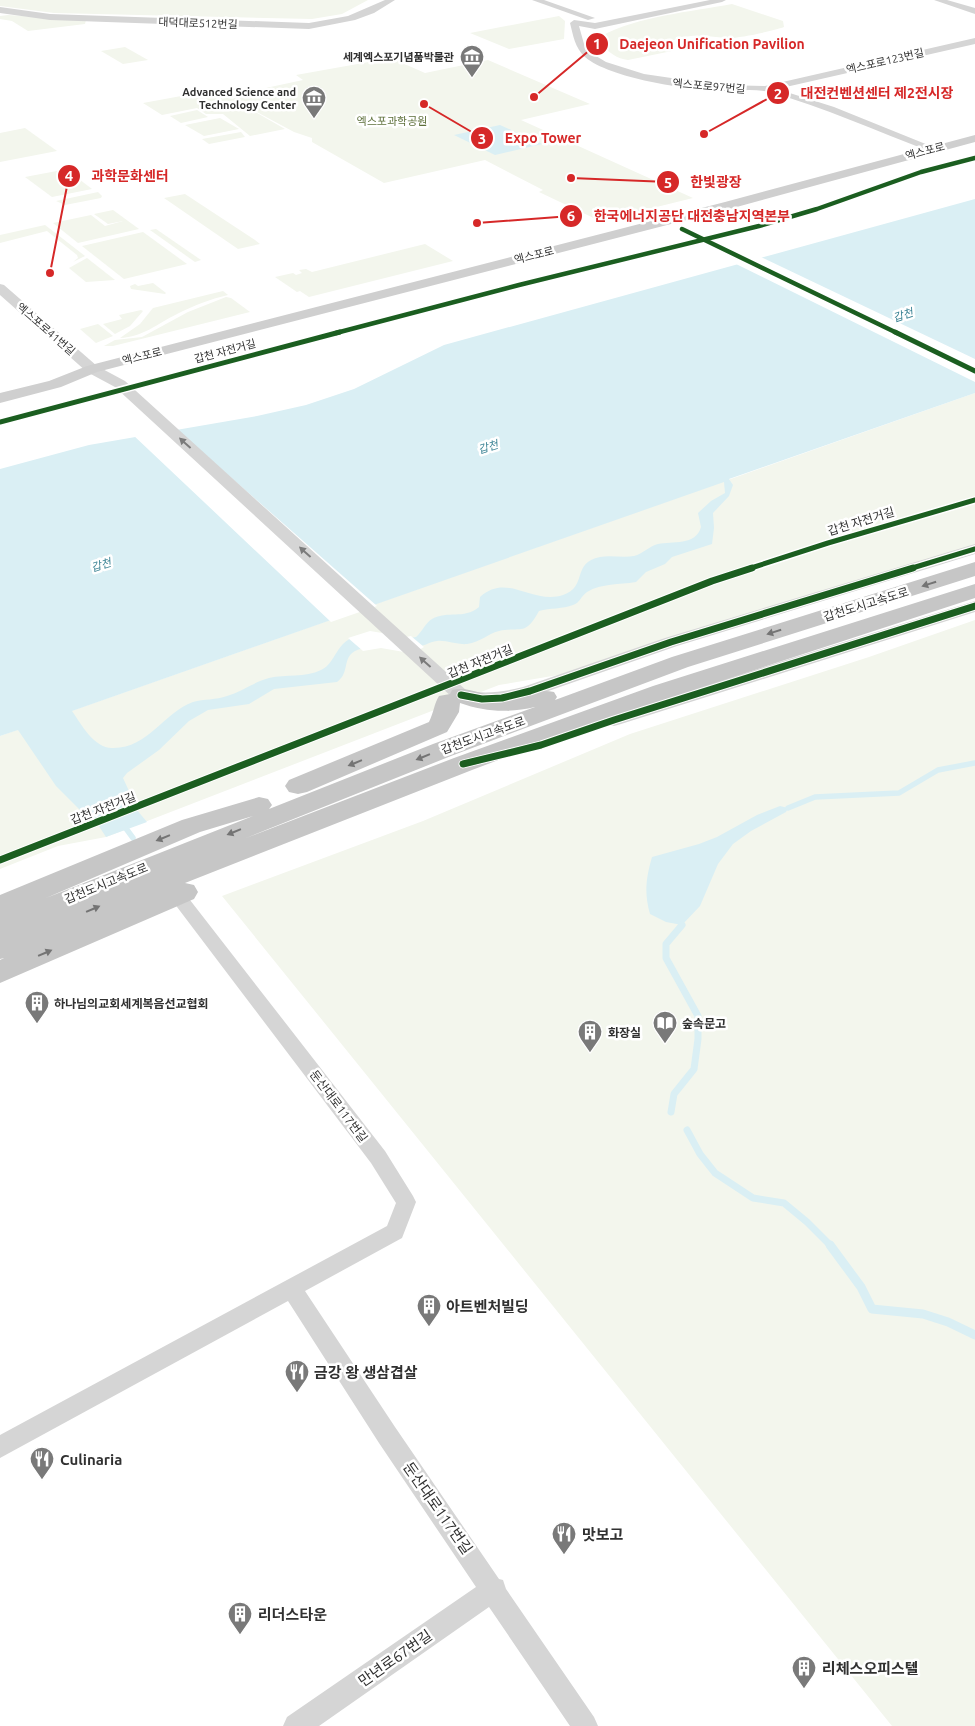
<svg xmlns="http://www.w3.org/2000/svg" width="975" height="1726" viewBox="0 0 975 1726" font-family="Ubuntu,'Noto Sans KR',sans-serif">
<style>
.green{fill:#f3f6ed}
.water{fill:#daeff4;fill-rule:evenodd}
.pier{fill:#fff}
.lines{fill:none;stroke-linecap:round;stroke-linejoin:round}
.stream-far2{stroke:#daeff4;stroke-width:5.5}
.stream-far1{stroke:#daeff4;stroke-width:7}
.stream{stroke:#daeff4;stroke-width:9}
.minor{fill:#d5d5d5;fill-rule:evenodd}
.tertiary{fill:#d5d5d5;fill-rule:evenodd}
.secondary{fill:#cfcfcf;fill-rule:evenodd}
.trunk{fill:#c6c6c6;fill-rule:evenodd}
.cycleway-far2-casing{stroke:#fff;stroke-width:6}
.cycleway-far1-casing{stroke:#fff;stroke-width:8}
.cycleway-casing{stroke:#fff;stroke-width:9}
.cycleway-far2{stroke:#1b5e20;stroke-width:4.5}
.cycleway-far1{stroke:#1b5e20;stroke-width:5}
.cycleway{stroke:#1b5e20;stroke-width:7}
.oneway{fill:#7b7b7b}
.oneway2{fill:#747474}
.labels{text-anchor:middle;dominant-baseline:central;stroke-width:5;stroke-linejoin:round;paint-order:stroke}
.far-street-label{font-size:11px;fill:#313131;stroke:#fff}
.far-poi-label{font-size:11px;font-weight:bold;fill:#313131;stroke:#fff;text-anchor:end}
.far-park-label{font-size:11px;fill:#5e703b;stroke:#fff}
.far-water-label{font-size:11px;font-style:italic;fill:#378092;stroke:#fff}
.street-label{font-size:12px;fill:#313131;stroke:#fff}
.poi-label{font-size:12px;font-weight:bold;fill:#313131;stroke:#fff;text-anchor:start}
.near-poi-label{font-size:15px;font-weight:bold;fill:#313131;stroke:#fff;text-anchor:start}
.near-street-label{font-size:15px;fill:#313131;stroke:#fff}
.leader{fill:none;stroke:#d62828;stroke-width:2}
.callout-dot{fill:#d62828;stroke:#fff;stroke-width:2}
.mark-label{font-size:15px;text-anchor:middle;font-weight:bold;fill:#fff}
.callout-label{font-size:14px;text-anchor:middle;font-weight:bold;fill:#d62828;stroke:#fff;stroke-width:5;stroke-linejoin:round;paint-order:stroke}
</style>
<rect width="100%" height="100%" fill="#fff"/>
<g class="green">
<path d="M0 0H368L342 14 312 19 54 13 0 6Z"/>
<path d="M732 4 783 21 784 27C773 31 740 38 729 38 709 37 685 31 667 44L666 47 672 51 628 60C617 59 609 52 601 45V36C639 16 690 12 732 4Z"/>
<path d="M8 15 86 20 85 24 28 31 12 21 0 19V16Z"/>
<path d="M559 16 565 21 564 39 509 49 470 33Z"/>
<path d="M125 47 148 60 123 64 101 51Z"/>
<path d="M391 58 425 73 488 60 590 104 521 120 693 198 600 221 539 192 543 190 485 160 384 183 312 142V138L294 132 236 101 285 129 250 136 223 114H206L197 108 162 115 143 103 214 90 232 99 261 89 303 80 296 75Z"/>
<path d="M197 110 208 117 181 123 170 116Z"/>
<path d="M220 118 239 129 204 136 185 125Z"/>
<path d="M25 128 57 151 0 162V133Z"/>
<path d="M241 132 245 137 209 144 202 139Z"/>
<path d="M62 170H67L92 189 52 197 25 177Z"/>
<path d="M98 192 102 196 101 198 65 205 56 201Z"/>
<path d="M185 194 255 240 260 244 238 249 164 198Z"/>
<path d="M113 210 139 229 78 243 53 223 91 215 105 226 123 221 108 224 94 214Z"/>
<path d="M45 225 85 256 73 262 78 258 77 255 47 231 0 243V235Z"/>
<path d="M156 229 201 260 195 262 150 230Z"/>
<path d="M143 232 187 264 124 279 82 246Z"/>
<path d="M425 244 453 261 309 297 300 291 297 292 275 277 293 273 296 275 302 273 299 270 306 269 312 272Z"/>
<path d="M87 258 115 280 86 282 69 268Z"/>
<path d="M153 283 166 293 165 294 131 289 130 286 135 284 138 286Z"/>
<path d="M223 291 228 295C210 299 193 306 177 314 157 324 143 337 120 338L140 324 153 308Z"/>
<path d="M226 297 231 298 250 312 113 346H104L115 340 142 337 188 312Z"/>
<path d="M141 310 143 311 130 326 115 334 103 324 122 319 119 315Z"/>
<path d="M98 324 113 336 96 343 80 329Z"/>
<path d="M975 393V545L558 675 499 685 106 837 58 846 0 869V736Z"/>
<path d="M975 620V1726H892L222 896 423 821 630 734 869 657Z"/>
</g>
<g class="water">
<path d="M500 125 542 144 495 155 454 135Z"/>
<path d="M975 199V393L729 479 733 485 729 496 713 513 714 528 712 544 672 557 665 564 646 572 636 582C619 585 602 583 587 592 581 596 580 603 573 605 563 609 550 608 539 611 525 637 521 626 499 631 487 634 481 642 467 644 457 645 447 640 437 641 429 642 423 647 415 647 396 649 374 642 355 651 342 658 350 673 337 682L274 689 249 704 208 710 189 721 159 750 127 773 123 778 129 791 133 796 131 803 147 822 106 837 91 814 80 810 56 786 18 730 0 736V469L89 445 257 416 306 405 354 389 444 345ZM724 482 725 493 711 501 698 513 701 527C696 546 672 541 658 544 649 546 643 554 634 556 623 558 611 555 600 557 571 563 588 587 563 595 532 605 507 572 480 597L479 607C463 620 448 610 432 619 426 622 422 632 416 637 397 641 378 633 359 636 335 640 337 663 321 670 305 678 286 674 269 678 254 682 241 692 227 696 216 700 204 699 193 702 163 713 148 749 112 748 94 748 81 724 72 711Z"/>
<path d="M780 806 788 808 786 812 751 831 733 844 718 864 700 906 682 925 666 922 650 914C644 893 646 878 652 857L699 844 717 837 757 815Z"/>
</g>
<g class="pier">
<path d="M759 256 975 359V382L734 263Z"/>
<path d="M180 426 176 429 377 606 331 622 132 434Z"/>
<path d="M370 631 406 637 411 636 424 647 419 650 404 652 381 648 363 651 348 638Z"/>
</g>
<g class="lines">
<g class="stream-far2">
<path d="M788 808 815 797 899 793 938 770 975 763"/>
<path d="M122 823 133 838"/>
</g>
<g class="stream-far1">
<path d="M671 1112 674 1094 694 1069 698 1039V1016L666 958V944L682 925"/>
<path d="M687 1130 700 1154 715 1173 753 1198 784 1203 807 1222 832 1247"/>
</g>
<path class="stream" d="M830 1245 861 1287 872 1309 923 1314 948 1322 975 1335"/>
<path class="minor" d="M177 889 183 891 385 1151 413 1196 416 1202 402 1238 305 1291 395 1427 499 1579 503 1580 506 1589 594 1717 598 1726H570L489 1607 319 1726H283L287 1717 476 1587 379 1443 288 1301 0 1458V1435L387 1226 396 1203 371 1163 171 899 169 895 171 891Z"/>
<g class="tertiary">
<path d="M385 0H395L374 13 355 20 309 29 50 20 0 13V7L50 14 309 23 348 16Z"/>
<path d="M532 0H544L595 18 588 20Z"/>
<path d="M710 0H726L722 2 595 29 579 26 584 44 591 53 606 62 644 74 719 85 765 86 975 38V44L777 89 834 107 938 149 933 152 929 151C876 131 824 107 769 92 753 88 736 91 720 91 688 90 609 78 585 57 575 48 573 35 570 23L574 20 595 23Z"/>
<path d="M934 0H947L975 8V14Z"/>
<path d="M0 284 4 285 97 366 125 381 467 691C487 694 504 692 523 687L665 638 975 544V554L677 646 537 695 502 704 482 705 454 699 115 387 87 372 0 295Z"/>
<path d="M975 601V612L621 724 614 726 607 724 604 720 607 716Z"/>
</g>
<path class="secondary" d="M975 135V142L733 208 97 372 61 387 0 403V393L49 381 87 366 725 202Z"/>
<path class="trunk" d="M975 562V576L688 667 451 756 246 838 454 758 653 686 975 584V598L617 715 472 770 185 883 194 885 198 892 194 899 0 983V960L4 958 0 959V937L2 936 0 937V895L182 820 259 797 268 799 272 805 269 809 433 744 535 707C509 713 485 712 460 703L459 712 447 732 307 792 298 794 289 792 285 786 289 780 429 722C434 712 434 704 439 696L450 694 452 690C469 686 485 697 503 697 520 697 537 688 554 692L557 697 555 700 672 657ZM253 816 46 898 200 832Z"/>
<defs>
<g id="cycleway-far2">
<path d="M682 229 897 333"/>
<path d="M336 333 519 285 759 226 817 209 921 172 975 158"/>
</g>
<g id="cycleway-far1">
<path d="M895 332 975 371"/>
<path d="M0 422 340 332"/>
<path d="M748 569 828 543 975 500"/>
<path d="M909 569 975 549"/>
</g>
<g id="cycleway">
<path d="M461 695 482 699 502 698 530 691 671 642 913 568"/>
<path d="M463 764 541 745 614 720 975 606"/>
<path d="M0 860 712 581 752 568"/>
</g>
</defs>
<use href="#cycleway-far2" class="cycleway-far2-casing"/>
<use href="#cycleway-far1" class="cycleway-far1-casing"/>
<use href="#cycleway" class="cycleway-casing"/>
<use href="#cycleway-far2" class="cycleway-far2"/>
<use href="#cycleway-far1" class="cycleway-far1"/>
<use href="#cycleway" class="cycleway"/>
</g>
<defs><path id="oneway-solid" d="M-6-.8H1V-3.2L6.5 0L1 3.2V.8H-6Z" transform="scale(1.25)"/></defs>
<g class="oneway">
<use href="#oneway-solid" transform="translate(185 443) rotate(-138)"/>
<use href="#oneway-solid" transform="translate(305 552) rotate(-138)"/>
<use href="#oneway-solid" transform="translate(425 662) rotate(-138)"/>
</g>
<g class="oneway2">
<use href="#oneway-solid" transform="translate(929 584) rotate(162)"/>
<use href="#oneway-solid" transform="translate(774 632) rotate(163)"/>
<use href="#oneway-solid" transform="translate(423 757) rotate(158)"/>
<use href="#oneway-solid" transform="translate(355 763) rotate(158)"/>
<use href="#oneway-solid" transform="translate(234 832) rotate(158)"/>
<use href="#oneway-solid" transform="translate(163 838) rotate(158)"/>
<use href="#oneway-solid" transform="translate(93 909) rotate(-23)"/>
<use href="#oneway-solid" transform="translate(45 953) rotate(-23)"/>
</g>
<defs>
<symbol id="museum-pin" viewBox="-11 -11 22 30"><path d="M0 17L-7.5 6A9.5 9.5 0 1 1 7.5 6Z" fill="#797979" stroke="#fff"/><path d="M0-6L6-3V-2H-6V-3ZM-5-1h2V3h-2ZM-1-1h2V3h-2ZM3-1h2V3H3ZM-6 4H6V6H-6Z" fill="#fff"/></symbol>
<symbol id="building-pin" viewBox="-11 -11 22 30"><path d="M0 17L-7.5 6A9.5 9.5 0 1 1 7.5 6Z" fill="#797979" stroke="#fff"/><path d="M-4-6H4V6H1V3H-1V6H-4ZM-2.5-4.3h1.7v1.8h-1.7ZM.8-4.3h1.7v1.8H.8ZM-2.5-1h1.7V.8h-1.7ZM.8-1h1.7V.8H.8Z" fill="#fff"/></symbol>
<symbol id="library-pin" viewBox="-11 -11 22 30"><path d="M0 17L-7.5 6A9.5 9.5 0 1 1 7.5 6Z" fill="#797979" stroke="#fff"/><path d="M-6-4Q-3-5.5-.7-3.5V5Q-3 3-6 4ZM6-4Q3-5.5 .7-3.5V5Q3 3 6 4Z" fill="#fff"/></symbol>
<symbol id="restaurant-pin" viewBox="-11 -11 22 30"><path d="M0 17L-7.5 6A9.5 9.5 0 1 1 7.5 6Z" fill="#797979" stroke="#fff"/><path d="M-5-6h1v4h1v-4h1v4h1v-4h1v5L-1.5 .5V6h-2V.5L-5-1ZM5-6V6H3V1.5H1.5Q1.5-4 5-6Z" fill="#fff"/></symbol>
</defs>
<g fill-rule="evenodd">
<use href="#museum-pin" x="458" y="43" width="28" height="38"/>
<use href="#museum-pin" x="300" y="84" width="28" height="38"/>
<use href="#building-pin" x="23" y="989" width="28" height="38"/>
<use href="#library-pin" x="651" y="1009" width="28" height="38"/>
<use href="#building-pin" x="576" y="1018" width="28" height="38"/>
<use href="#building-pin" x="415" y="1292" width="28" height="38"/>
<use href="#restaurant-pin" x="283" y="1358" width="28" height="38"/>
<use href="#restaurant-pin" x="28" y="1445" width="28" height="38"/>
<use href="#restaurant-pin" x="550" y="1520" width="28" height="38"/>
<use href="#building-pin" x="226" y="1600" width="28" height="38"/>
<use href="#building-pin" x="790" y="1654" width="28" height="38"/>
</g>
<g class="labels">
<g class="far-street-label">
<text transform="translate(198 23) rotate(2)">대덕대로512번길</text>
<text transform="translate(885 61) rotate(-13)">엑스포로123번길</text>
<text transform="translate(709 86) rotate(5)">엑스포로97번길</text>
<text transform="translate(925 151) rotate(-15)">엑스포로</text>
<text transform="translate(534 255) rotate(-14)">엑스포로</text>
<text transform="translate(46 329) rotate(41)">엑스포로41번길</text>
<text transform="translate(225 351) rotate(-15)">갑천 자전거길</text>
<text transform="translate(142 356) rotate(-14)">엑스포로</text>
</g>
<g class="far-poi-label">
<text x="454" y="57">세계엑스포기념품박물관</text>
<text x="296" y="92">Advanced Science and<tspan x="296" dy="13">Technology Center</tspan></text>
</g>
<g class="far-park-label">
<text x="392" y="121">엑스포과학공원</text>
</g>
<g class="far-water-label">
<text transform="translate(903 315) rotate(-18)">갑천</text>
<text transform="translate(488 447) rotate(-17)">갑천</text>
<text transform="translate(101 565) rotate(-17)">갑천</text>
</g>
<g class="street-label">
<text transform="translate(861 521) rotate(-17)">갑천 자전거길</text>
<text transform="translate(866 604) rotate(-17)">갑천도시고속도로</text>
<text transform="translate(480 661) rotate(-22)">갑천 자전거길</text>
<text transform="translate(483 735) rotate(-20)">갑천도시고속도로</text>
<text transform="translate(103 808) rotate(-21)">갑천 자전거길</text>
<text transform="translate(106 883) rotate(-22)">갑천도시고속도로</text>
<text transform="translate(339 1106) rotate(53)">둔산대로117번길</text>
</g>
<g class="poi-label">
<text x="54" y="1003">하나님의교회세계복음선교협회</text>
<text x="682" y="1023">숲속문고</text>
<text x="608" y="1032">화장실</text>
</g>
<g class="near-poi-label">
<text x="446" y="1306">아트벤처빌딩</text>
<text x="314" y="1372">금강 왕 생삼겹살</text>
<text x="60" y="1459">Culinaria</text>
<text x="582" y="1534">맛보고</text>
<text x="258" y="1614">리더스타운</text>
<text x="822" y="1668">리체스오피스텔</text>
</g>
<g class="near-street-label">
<text transform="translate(438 1508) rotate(55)">둔산대로117번길</text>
<text transform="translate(395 1658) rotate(-35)">만년로67번길</text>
</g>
</g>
<path class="leader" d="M534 97L597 44M704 134L778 93M424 104L482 138M50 273L69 176M571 178L668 182M477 223L571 216"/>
<g class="callout-dot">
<circle cx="534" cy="97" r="5"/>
<circle cx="704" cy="134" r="5"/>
<circle cx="424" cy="104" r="5"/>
<circle cx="50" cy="273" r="5"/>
<circle cx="571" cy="178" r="5"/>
<circle cx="477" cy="223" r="5"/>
<circle cx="597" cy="44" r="12"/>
<circle cx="778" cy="93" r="12"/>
<circle cx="482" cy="138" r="12"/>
<circle cx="69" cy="176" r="12"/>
<circle cx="668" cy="182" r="12"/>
<circle cx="571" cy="216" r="12"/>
</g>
<g class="mark-label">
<text x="597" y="49">1</text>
<text x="778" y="99">2</text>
<text x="482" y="144">3</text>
<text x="69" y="181">4</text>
<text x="668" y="188">5</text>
<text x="571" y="221">6</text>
</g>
<g class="callout-label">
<text x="712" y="49">Daejeon Unification Pavilion</text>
<text x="877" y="98">대전컨벤션센터 제2전시장</text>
<text x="543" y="143">Expo Tower</text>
<text x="130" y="181">과학문화센터</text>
<text x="716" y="187">한빛광장</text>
<text x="692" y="221">한국에너지공단 대전충남지역본부</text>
</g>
</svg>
